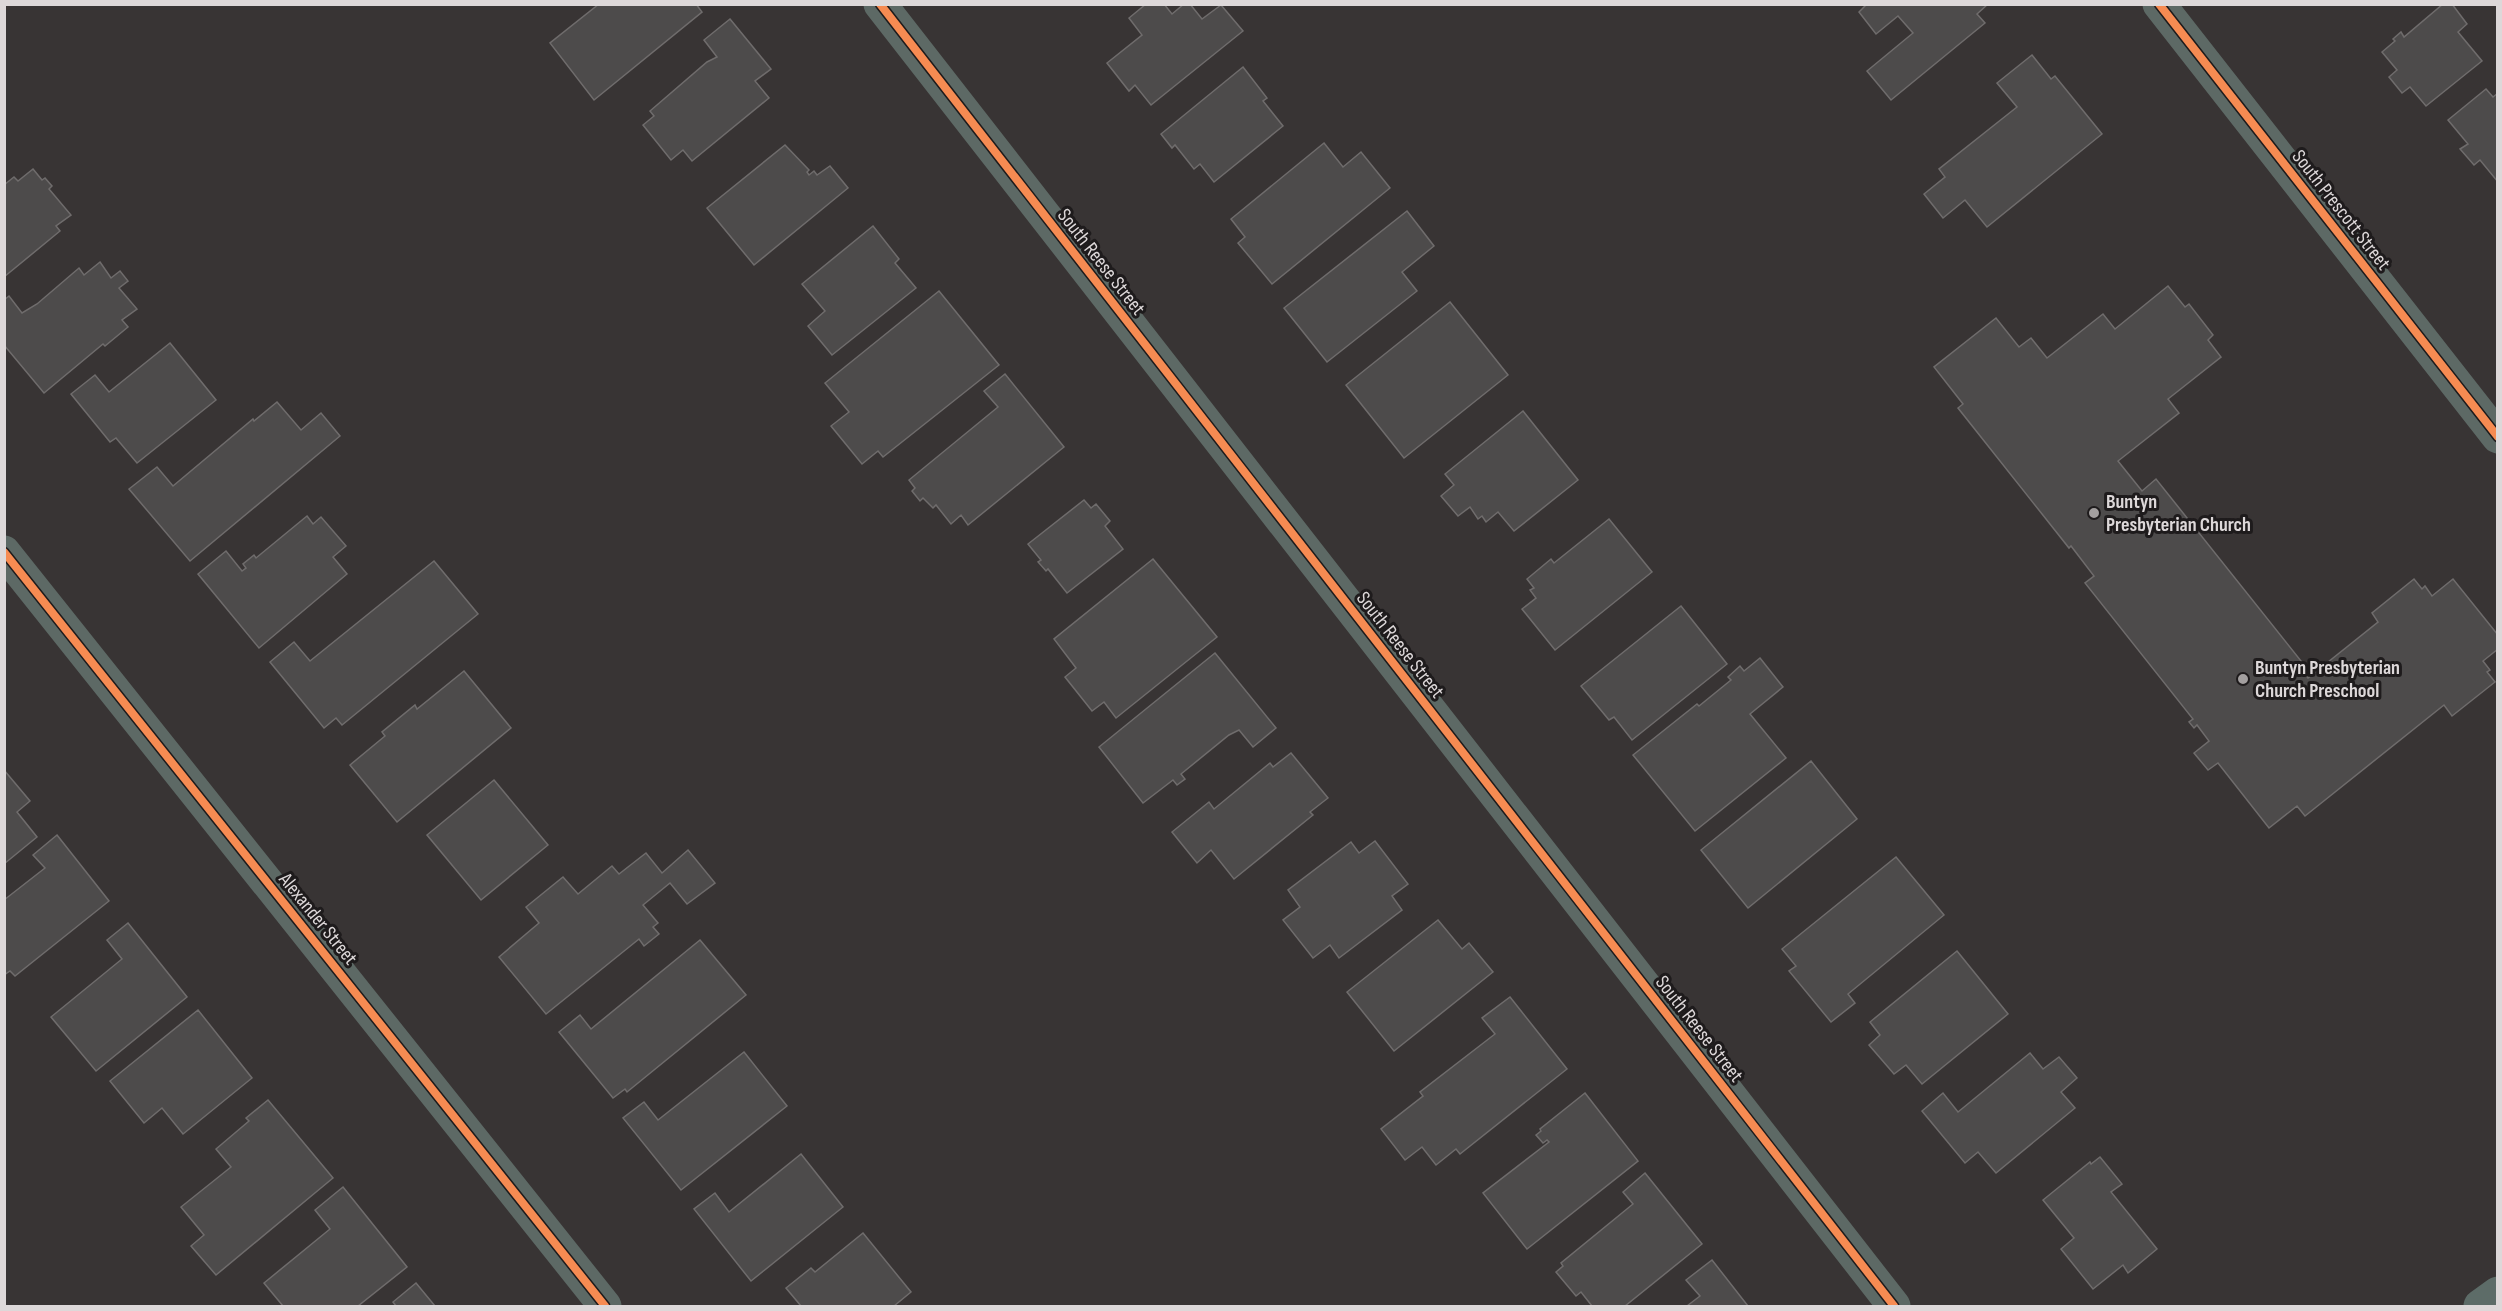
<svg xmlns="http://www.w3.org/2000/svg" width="2502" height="1311" viewBox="0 0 2502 1311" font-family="'Sofia Sans Condensed',sans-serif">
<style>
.building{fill:#4d4b4b;stroke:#6f6c6c;stroke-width:1.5}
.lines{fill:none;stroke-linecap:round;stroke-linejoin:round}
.minor{stroke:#5d6965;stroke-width:33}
.secondary{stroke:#5d6c68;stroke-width:33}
.cycleway-casing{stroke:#1e1b1c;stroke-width:11}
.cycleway{stroke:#f68b52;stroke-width:8}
.poi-dot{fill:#a39f9f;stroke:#1e1b1c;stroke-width:2}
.labels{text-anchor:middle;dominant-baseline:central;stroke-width:6;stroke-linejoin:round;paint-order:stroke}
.street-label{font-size:20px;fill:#ddd8d9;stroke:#1e1b1c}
.poi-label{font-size:20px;font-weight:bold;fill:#ddd8d9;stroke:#1e1b1c;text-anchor:start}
</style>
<rect width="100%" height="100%" fill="#383434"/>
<g class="building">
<path d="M599 4H696L702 12 594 100 550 43Z"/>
<path d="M1146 4H1164L1172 14 1184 4H1190L1202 19 1221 5 1243 31 1151 105 1135 85 1129 91 1107 63 1142 35 1129 18Z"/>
<path d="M1867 4H1988L1977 14 1985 23 1891 100 1867 71 1913 33 1898 16 1876 34 1859 12Z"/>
<path d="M2443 4H2452L2467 24 2458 32 2482 61 2426 106 2410 87 2402 93 2389 77 2397 70 2382 52 2395 41 2393 39 2401 32 2404 37Z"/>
<path d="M730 19 771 69 755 81 769 98 692 161 683 150 671 160 643 125 654 116 650 111 707 62 717 57 704 40Z"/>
<path d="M2032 55 2051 79 2055 76 2102 134 1987 227 1965 200 1943 218 1924 194 1945 177 1939 169 2017 107 1997 83Z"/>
<path d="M1243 67 1267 98 1263 101 1283 126 1214 182 1200 164 1194 169 1175 145 1172 148 1161 134Z"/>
<path d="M2486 89 2493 97 2498 93V182L2480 160 2474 165 2460 149 2468 144 2448 120Z"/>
<path d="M1324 143 1343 167 1361 152 1390 188 1272 284 1238 243 1245 237 1231 219Z"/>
<path d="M785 145 809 170 807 172 809 175 814 171 817 175 830 166 848 188 754 265 707 208Z"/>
<path d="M33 169 42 180 45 178 52 186 49 189 71 215 56 226 60 231 4 277V185L14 177 18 181Z"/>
<path d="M1407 211 1434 246 1402 272 1417 291 1327 362 1284 308Z"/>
<path d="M873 226 899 259 895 263 916 288 832 355 808 326 825 311 802 284Z"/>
<path d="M100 262 111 278 120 271 128 281 119 288 137 309 122 320 128 327 105 346 103 344 44 393 4 345V300L9 296 22 313 37 304 79 268 84 275Z"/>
<path d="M2168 286 2185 307 2189 304 2213 335 2208 340 2221 357 2168 399 2179 413 2118 461 2142 491 2156 479 2305 666 2302 671 2308 678 2378 622 2372 613 2414 579 2422 589 2425 586 2432 596 2453 579 2498 635V649L2483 661 2490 670 2487 672 2495 682 2452 716 2444 705 2305 816 2297 806 2269 828 2218 763 2208 770 2194 753 2209 741 2197 725 2194 728 2189 722 2193 719 2085 583 2094 576 2071 546 2069 548 1958 408 1963 404 1934 367 1996 318 2019 347 2031 338 2047 358 2103 314 2115 329Z"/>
<path d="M939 291 999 365 883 457 878 451 862 464 831 426 849 412 825 383Z"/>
<path d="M1450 302 1508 375 1404 458 1346 385Z"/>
<path d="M170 343 216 400 137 463 116 438 110 442 71 394 95 375 109 392Z"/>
<path d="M1005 374 1064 447 968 525 961 515 951 524 936 505 933 508 923 498 920 501 912 491 915 488 909 480 998 407 984 391Z"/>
<path d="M277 402 301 430 321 413 340 436 190 561 129 489 157 467 173 486 253 419 254 421Z"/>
<path d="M1523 411 1578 480 1514 531 1498 512 1486 522 1482 516 1478 519 1470 507 1458 516 1441 496 1454 485 1445 474Z"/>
<path d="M1084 500 1091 508 1096 504 1110 521 1105 526 1123 549 1067 593 1048 569 1046 571 1038 562 1041 560 1028 544Z"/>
<path d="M307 516 313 524 321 517 346 546 333 557 347 574 259 648 198 574 226 551 242 571 246 568 243 564 254 555 256 558Z"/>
<path d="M1609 519 1652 572 1555 650 1522 609 1536 598 1530 590 1534 588 1527 579 1551 559 1554 563Z"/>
<path d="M1153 559 1217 637 1116 718 1104 702 1092 711 1065 677 1076 668 1054 639Z"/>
<path d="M434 561 478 614 342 725 336 718 324 728 270 662 294 642 310 661Z"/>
<path d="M1681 606 1727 664 1632 740 1614 717 1609 720 1581 686Z"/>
<path d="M1215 653 1276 728 1253 747 1239 730 1229 735 1181 774 1185 779 1177 785 1173 780 1143 803 1099 747Z"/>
<path d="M1760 658 1783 687 1750 714 1786 758 1695 831 1633 755 1697 704 1699 706 1731 680 1728 677 1740 666 1744 671Z"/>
<path d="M464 671 511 728 397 822 350 765 385 736 382 732 415 705 417 709Z"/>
<path d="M1291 753 1328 798 1310 812 1313 815 1234 879 1211 850 1197 863 1172 832 1209 802 1214 809 1270 763 1273 767Z"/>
<path d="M1811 761 1857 819 1748 908 1701 850Z"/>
<path d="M4 770 30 801 17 812 37 837 4 864Z"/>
<path d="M494 780 548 845 481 900 427 835Z"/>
<path d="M57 835 109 901 15 976 10 971 4 975V900L45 868 33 855Z"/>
<path d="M1375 841 1408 884 1392 896 1402 910 1339 958 1330 945 1313 958 1283 920 1300 907 1288 890 1351 842 1359 853Z"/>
<path d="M688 850 715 883 687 904 670 883 643 905 658 923 653 927 659 934 644 946 639 939 546 1014 499 957 539 923 526 907 563 877 578 894 612 866 619 874 646 853 662 873Z"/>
<path d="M1896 857 1944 915 1848 994 1855 1003 1831 1022 1789 971 1796 966 1782 949Z"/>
<path d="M1438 920 1462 949 1469 943 1493 972 1394 1051 1347 992Z"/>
<path d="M128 923 187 997 96 1071 51 1017 122 959 107 940Z"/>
<path d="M700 940 746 995 627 1092 625 1089 613 1098 559 1032 580 1015 591 1029Z"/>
<path d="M1957 951 2008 1014 1922 1084 1906 1065 1894 1074 1869 1045 1880 1035 1870 1022Z"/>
<path d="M1510 997 1567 1069 1460 1154 1456 1149 1436 1165 1422 1147 1405 1160 1381 1129 1423 1096 1420 1092 1495 1034 1482 1018Z"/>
<path d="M198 1010 252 1078 183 1134 162 1108 144 1123 110 1081Z"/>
<path d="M744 1052 787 1106 681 1190 623 1118 644 1102 658 1120Z"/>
<path d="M2030 1053 2043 1069 2059 1057 2077 1078 2061 1092 2075 1108 1996 1173 1978 1152 1965 1163 1922 1111 1943 1093 1958 1112Z"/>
<path d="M1585 1093 1638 1161 1527 1249 1483 1193 1549 1142 1547 1140 1543 1143 1536 1135 1541 1131 1540 1129Z"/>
<path d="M268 1100 333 1178 216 1275 191 1246 204 1235 181 1207 231 1167 216 1149 249 1121 246 1118Z"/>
<path d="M801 1154 843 1207 751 1281 694 1209 715 1193 729 1212Z"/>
<path d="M2100 1157 2122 1184 2111 1192 2157 1249 2128 1273 2123 1265 2093 1289 2061 1249 2074 1238 2043 1200 2090 1162 2091 1164Z"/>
<path d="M1645 1173 1702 1244 1625 1306H1592L1581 1292 1576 1296 1556 1272 1563 1266 1561 1263 1633 1204 1623 1192Z"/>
<path d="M343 1187 407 1267 358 1306H283L264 1283 330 1229 315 1210Z"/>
<path d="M863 1233 911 1292 894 1306H801L786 1288 811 1268 815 1272Z"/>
<path d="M1712 1260 1748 1306H1687L1700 1296 1686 1280Z"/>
<path d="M416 1283 435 1306H396L393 1302Z"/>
</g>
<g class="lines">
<g class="minor">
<path d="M880 4 1894 1306"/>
<path d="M2159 4 2498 437"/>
<path d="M4 552 605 1306"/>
</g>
<path class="secondary" d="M2480 1306 2498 1293"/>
<defs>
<g id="cycleway">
<path d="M880 4 1894 1306"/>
<path d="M2159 4 2498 437"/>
<path d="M4 552 605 1306"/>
</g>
</defs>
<use href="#cycleway" class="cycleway-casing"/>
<use href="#cycleway" class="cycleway"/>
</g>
<g class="poi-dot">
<circle cx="2094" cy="513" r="6"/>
<circle cx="2243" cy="679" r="6"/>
</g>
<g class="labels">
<g class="street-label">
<text transform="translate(2341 210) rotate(52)">South Prescott Street</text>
<text transform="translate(1101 262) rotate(52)">South Reese Street</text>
<text transform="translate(1400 645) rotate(52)">South Reese Street</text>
<text transform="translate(318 919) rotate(51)">Alexander Street</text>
<text transform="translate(1699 1029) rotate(52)">South Reese Street</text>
</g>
<g class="poi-label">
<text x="2106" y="502">Buntyn<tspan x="2106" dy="23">Presbyterian Church</tspan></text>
<text x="2255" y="668">Buntyn Presbyterian<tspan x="2255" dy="23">Church Preschool</tspan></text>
</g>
</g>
<rect width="2502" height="1311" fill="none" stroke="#ddd8d9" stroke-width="12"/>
</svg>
